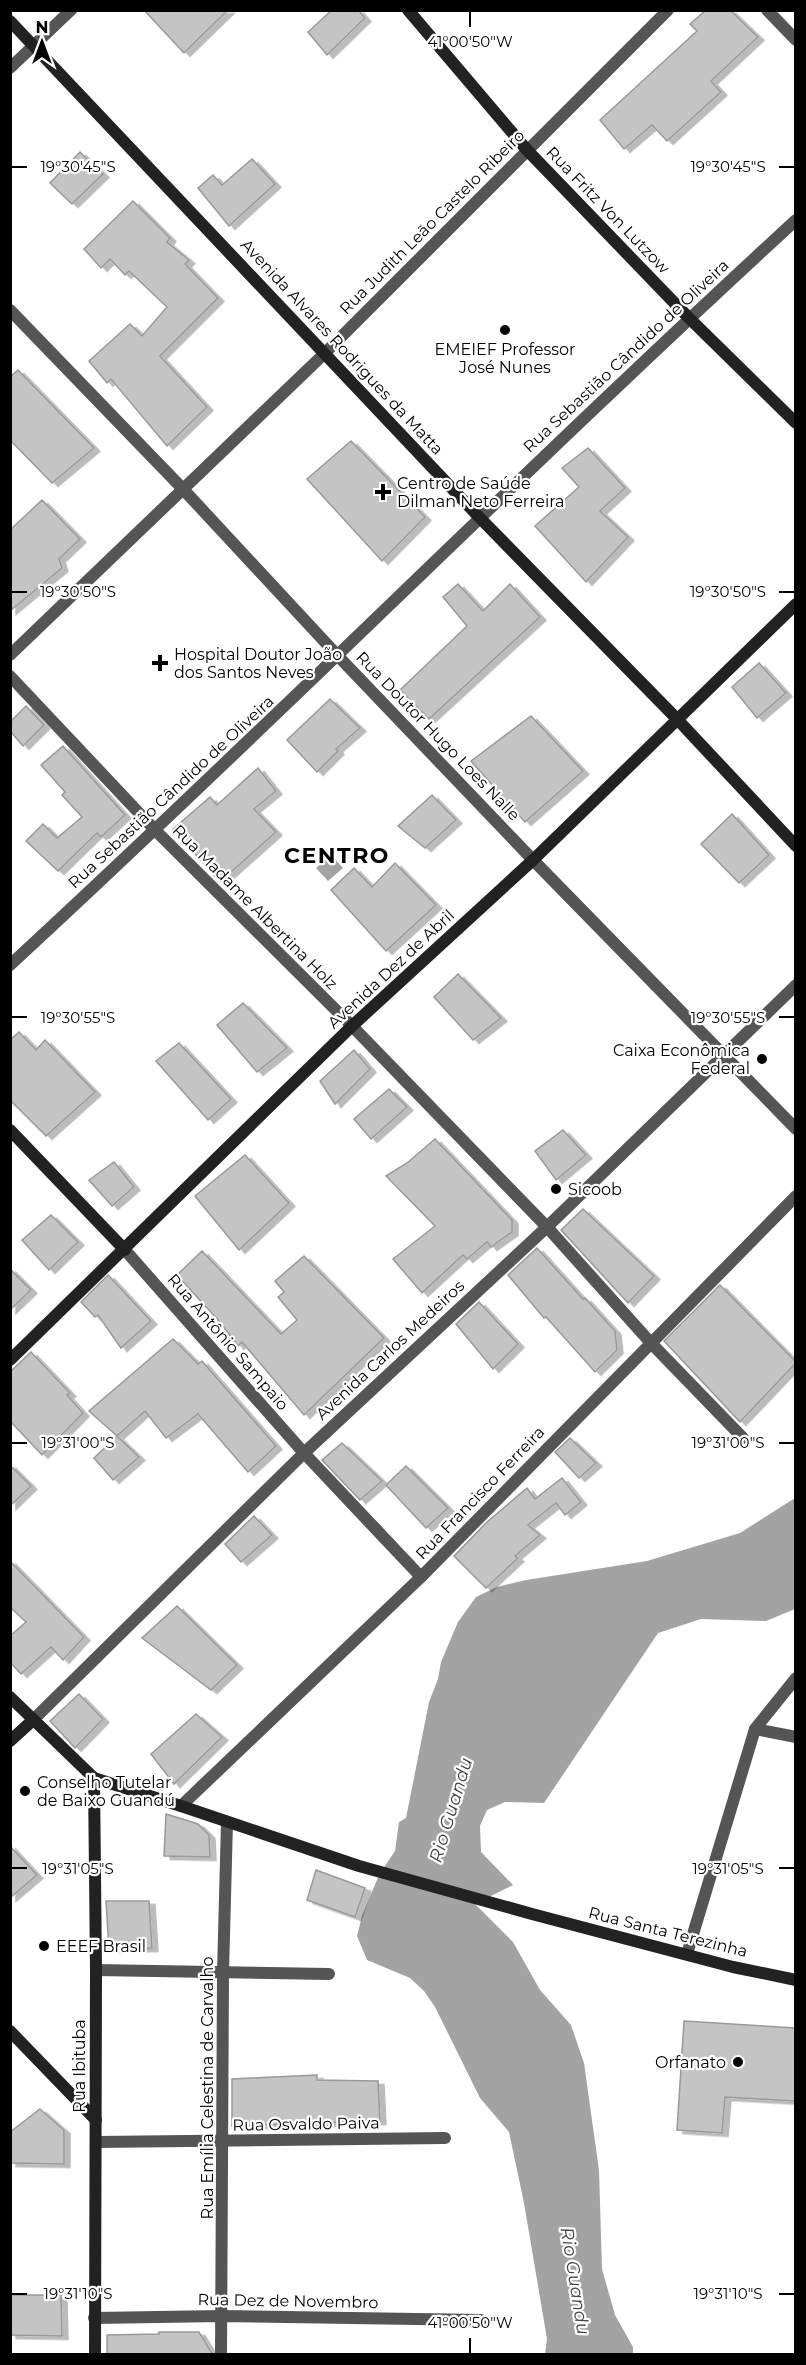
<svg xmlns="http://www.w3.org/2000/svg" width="806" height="2365" viewBox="0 0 806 2365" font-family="Montserrat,sans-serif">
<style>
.water{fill:#a3a3a3}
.building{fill:#c4c4c4;stroke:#999;stroke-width:1.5;filter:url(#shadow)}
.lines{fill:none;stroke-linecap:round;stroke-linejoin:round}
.street{stroke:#555;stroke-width:12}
.secondary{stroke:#222;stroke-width:12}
.ticks{fill:none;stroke:#000;stroke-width:2}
.poi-dot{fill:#000;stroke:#fff;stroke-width:2}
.labels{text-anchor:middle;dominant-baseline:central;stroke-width:4.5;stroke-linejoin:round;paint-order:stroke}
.street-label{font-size:16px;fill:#000;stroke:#fff}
.poi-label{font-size:16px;fill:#000;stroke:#fff;text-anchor:start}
.water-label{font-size:18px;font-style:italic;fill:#444;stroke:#fff}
.district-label{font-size:22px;font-weight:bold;letter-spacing:1.5px;fill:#000;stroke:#fff}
.ticks-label{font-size:15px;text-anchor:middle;fill:#000;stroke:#fff;stroke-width:4.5;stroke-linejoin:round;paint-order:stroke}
</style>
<defs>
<filter id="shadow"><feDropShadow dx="6" dy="3.5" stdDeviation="0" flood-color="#0004"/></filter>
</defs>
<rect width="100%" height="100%" fill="#fff"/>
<g class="water">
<path d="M331 855 343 868 328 881 316 868Z"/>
<path d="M795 1498V1609L766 1621 701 1619 658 1633 544 1803 505 1802 487 1810 480 1826 481 1852 513 1885 475 1904 513 1942 540 1990 571 2025 584 2063 599 2170 602 2269 615 2315 633 2347V2354H545L547 2339 524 2203 509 2132 480 2098 435 2007 424 1991 410 1978 367 1960 357 1936 362 1916 379 1875 395 1851 399 1822 406 1818 429 1702 438 1679 441 1662 458 1622 476 1597 497 1587 526 1580 647 1561 740 1533Z"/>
</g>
<g class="building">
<path d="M144 10H228L184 53Z"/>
<path d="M332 10H358L365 18 327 55 308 32Z"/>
<path d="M706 10H730L758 37 711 81 721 92 667 141 652 125 624 149 600 120 697 31 690 24Z"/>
<path d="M80 152 103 174 72 204 50 183Z"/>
<path d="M252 159 275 184 229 226 198 188 213 175 222 185Z"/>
<path d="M133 201 170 238 167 242 189 260 185 264 218 298 160 356 207 407 167 446 111 379 107 383 89 361 130 324 142 336 167 307 129 271 125 275 110 259 101 268 84 249Z"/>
<path d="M18 370 94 448 52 483 10 440V377Z"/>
<path d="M351 441 425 517 382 561 307 479Z"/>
<path d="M588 448 625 488 600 511 628 537 586 582 535 526 579 487 562 468Z"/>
<path d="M42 500 80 539 59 559 62 568 10 611V530Z"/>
<path d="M458 584 483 611 510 584 540 617 429 719 400 690 467 626 443 597Z"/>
<path d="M759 663 786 693 757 718 732 687Z"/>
<path d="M330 699 360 728 336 749 338 751 317 772 287 740Z"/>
<path d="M26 706 44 725 23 746 10 731V722Z"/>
<path d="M531 716 583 771 525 822 471 761Z"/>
<path d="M63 746 125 815 101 837 97 833 58 871 26 841 43 824 57 838 82 817 62 795 65 792 41 765Z"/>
<path d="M258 768 276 791 254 809 276 832 220 882 173 829 210 797 217 805Z"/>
<path d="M432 795 456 820 425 848 398 826Z"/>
<path d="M732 814 769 855 739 883 701 844Z"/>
<path d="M395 863 436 905 386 951 331 890 354 868 372 887Z"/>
<path d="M458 974 501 1018 473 1040 434 997Z"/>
<path d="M243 1003 287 1048 257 1072 217 1025Z"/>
<path d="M19 1032 36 1050 45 1040 95 1092 46 1136 10 1100V1040Z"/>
<path d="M179 1043 231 1099 208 1120 156 1061Z"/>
<path d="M354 1050 370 1069 335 1104 320 1081Z"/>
<path d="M389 1089 407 1107 371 1139 354 1119Z"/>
<path d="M563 1130 586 1155 556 1180 535 1151Z"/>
<path d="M435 1139 512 1220V1232L491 1247 487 1242 467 1259 463 1255 422 1293 393 1259 435 1226 386 1176 407 1163Z"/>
<path d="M245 1155 289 1203 239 1250 195 1196Z"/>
<path d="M114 1162 134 1187 112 1206 89 1180Z"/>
<path d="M583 1209 654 1276 628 1303 561 1230Z"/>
<path d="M51 1215 78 1242 49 1270 22 1240Z"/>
<path d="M537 1248 583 1299 585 1298 615 1331 617 1350 595 1372 546 1317 544 1318 508 1275Z"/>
<path d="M202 1251 281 1334 297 1320 278 1297 284 1292 275 1281 304 1256 384 1338 304 1415 242 1342 238 1346 219 1321 177 1275Z"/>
<path d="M10 1269 31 1290 10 1310Z"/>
<path d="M108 1275 151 1321 121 1348 98 1315 95 1317 81 1302Z"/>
<path d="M720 1285 795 1361V1364L740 1422 664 1341Z"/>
<path d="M479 1302 518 1344 493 1369 456 1324Z"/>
<path d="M173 1339 198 1364 202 1361 276 1446 248 1472 198 1414 166 1438 145 1411 117 1436 89 1411Z"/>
<path d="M31 1352 70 1393 67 1395 83 1413 42 1455 10 1421V1372Z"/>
<path d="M117 1436 139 1457 113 1480 94 1458Z"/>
<path d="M570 1438 596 1463 579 1478 555 1452Z"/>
<path d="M342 1443 382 1481 360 1500 322 1460Z"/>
<path d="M10 1465 31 1486 10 1506Z"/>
<path d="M406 1466 448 1508 426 1528 386 1485Z"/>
<path d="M562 1478 581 1502 565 1515 556 1503 528 1525 540 1535 515 1556 518 1558 486 1588 454 1556 487 1522 527 1488 535 1499Z"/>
<path d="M254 1516 272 1535 241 1562 225 1544Z"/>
<path d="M10 1561 84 1637 63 1660 51 1647 21 1674 10 1662V1636L26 1622 10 1607Z"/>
<path d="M177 1606 237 1665 211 1690 142 1638Z"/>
<path d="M79 1694 103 1719 75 1748 50 1721Z"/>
<path d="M196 1714 222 1737 174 1784 151 1754Z"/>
<path d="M166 1814 198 1824 209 1835 210 1857 164 1856Z"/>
<path d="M10 1846 37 1875 10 1898Z"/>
<path d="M316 1870 365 1888 355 1917 307 1900Z"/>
<path d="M106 1901H149L152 1948 109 1949Z"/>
<path d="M684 2021 795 2028V2101L725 2097 722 2133 677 2130Z"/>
<path d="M317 2075V2080L378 2081 380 2121 232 2126V2079Z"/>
<path d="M40 2109 64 2130V2164L10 2163V2132Z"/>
<path d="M10 2295H61L62 2336 10 2335Z"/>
<path d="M159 2332H199L213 2355H107V2335L159 2334Z"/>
</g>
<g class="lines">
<g class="street">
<path d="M767 10 796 40"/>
<path d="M10 68 71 10"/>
<path d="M10 310 182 488 338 656 533 860 796 1129"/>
<path d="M10 655 325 353 668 10"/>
<path d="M10 676 156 831 352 1026 547 1227 650 1342 743 1438"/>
<path d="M10 965C276 720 530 464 796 220"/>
<path d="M125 1250 304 1453 421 1577"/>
<path d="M33 1720 304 1453 547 1227 796 985"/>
<path d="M755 1729 796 1737"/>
<path d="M181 1806 421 1577 796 1196"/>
<path d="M687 1954 755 1729 796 1678"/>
<path d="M96 1970 329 1974"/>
<path d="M96 2142 445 2138"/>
<path d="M94 2318 222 2316 481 2320"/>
<path d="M221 2354 223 1973 227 1822"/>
</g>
<g class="secondary">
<path d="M408 10 527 150 689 318 796 423"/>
<path d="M10 21 479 517 677 719 796 846"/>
<path d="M10 1130 125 1250"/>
<path d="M10 1360 352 1026 533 860 796 604"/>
<path d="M10 1697 94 1778 181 1806 359 1866 532 1914 733 1967 796 1980"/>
<path d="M10 1741 33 1720"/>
<path d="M94 1778 96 1970 95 2354"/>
<path d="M10 2031 96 2120"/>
</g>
</g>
<path class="ticks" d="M470 12V27M12 167H27M779 167H794M12 592H27M779 592H794M12 1017H27M779 1017H794M12 1443H27M779 1443H794M12 1868H27M779 1868H794M12 2294H27M779 2294H794M470 2338V2353"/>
<g class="poi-dot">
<circle cx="505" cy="330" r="6"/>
<path d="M380 483h6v6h6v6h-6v6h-6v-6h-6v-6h6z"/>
<path d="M157 654h6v6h6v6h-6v6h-6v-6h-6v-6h6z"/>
<circle cx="762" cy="1059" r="6"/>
<circle cx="556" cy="1189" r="6"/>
<circle cx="25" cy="1791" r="6"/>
<circle cx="44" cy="1946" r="6"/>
<circle cx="738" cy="2062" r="6"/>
</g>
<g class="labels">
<g class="street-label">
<text transform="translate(608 210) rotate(46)">Rua Fritz Von Lutzow</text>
<text transform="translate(432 222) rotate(-45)">Rua Judith Leão Castelo Ribeiro</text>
<text transform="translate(342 347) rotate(47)">Avenida Alvares Rodrigues da Matta</text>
<text transform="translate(626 356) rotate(-43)">Rua Sebastião Cândido de Oliveira</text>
<text transform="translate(438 736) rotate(46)">Rua Doutor Hugo Loes Nalle</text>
<text transform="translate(171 792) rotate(-43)">Rua Sebastião Cândido de Oliveira</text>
<text transform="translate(255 907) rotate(45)">Rua Madame Albertina Holz</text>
<text transform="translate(391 969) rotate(-43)">Avenida Dez de Abril</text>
<text transform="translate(228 1342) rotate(49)">Rua Antônio Sampaio</text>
<text transform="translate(390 1350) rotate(-43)">Avenida Carlos Medeiros</text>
<text transform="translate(480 1493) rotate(-46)">Rua Francisco Ferreira</text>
<text transform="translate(668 1932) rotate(14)">Rua Santa Terezinha</text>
<text transform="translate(79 2066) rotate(-90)">Rua Ibituba</text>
<text transform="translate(207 2088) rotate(-90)">Rua Emília Celestina de Carvalho</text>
<text transform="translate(306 2124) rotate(-1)">Rua Osvaldo Paiva</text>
<text transform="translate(288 2301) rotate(1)">Rua Dez de Novembro</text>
</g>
<g class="poi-label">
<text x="505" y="349" text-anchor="middle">EMEIEF Professor<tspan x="505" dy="18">José Nunes</tspan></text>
<text x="397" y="483">Centro de Saúde<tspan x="397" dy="18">Dilman Neto Ferreira</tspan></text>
<text x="174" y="654">Hospital Doutor João<tspan x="174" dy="18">dos Santos Neves</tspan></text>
<text x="750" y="1050" text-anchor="end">Caixa Econômica<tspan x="750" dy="18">Federal</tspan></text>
<text x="568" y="1189">Sicoob</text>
<text x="37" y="1782">Conselho Tutelar<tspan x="37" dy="18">de Baixo Guandú</tspan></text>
<text x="56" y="1946">EEEF Brasil</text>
<text x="726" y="2062" text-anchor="end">Orfanato</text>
</g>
<g class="water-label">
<text transform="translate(451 1810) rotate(-73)">Rio Guandu</text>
<text transform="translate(575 2281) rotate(81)">Rio Guandu</text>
</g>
<g class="district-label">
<text x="337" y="855">CENTRO</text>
</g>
</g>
<g class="ticks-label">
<text x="470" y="47">41°00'50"W</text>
<text x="78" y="172">19°30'45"S</text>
<text x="728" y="172">19°30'45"S</text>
<text x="78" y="597">19°30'50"S</text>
<text x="728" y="597">19°30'50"S</text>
<text x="78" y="1023">19°30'55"S</text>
<text x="728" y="1023">19°30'55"S</text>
<text x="78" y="1448">19°31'00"S</text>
<text x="728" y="1448">19°31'00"S</text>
<text x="78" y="1874">19°31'05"S</text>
<text x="728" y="1874">19°31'05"S</text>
<text x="78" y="2299">19°31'10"S</text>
<text x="728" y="2299">19°31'10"S</text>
<text x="470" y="2328">41°00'50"W</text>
</g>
<rect width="806" height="2365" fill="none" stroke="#000000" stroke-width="24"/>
<g transform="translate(42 42)" stroke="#ffffff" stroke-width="4.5" paint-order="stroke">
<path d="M0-4.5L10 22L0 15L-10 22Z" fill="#000000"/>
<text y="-9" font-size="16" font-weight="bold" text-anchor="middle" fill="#000000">N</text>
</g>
</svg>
